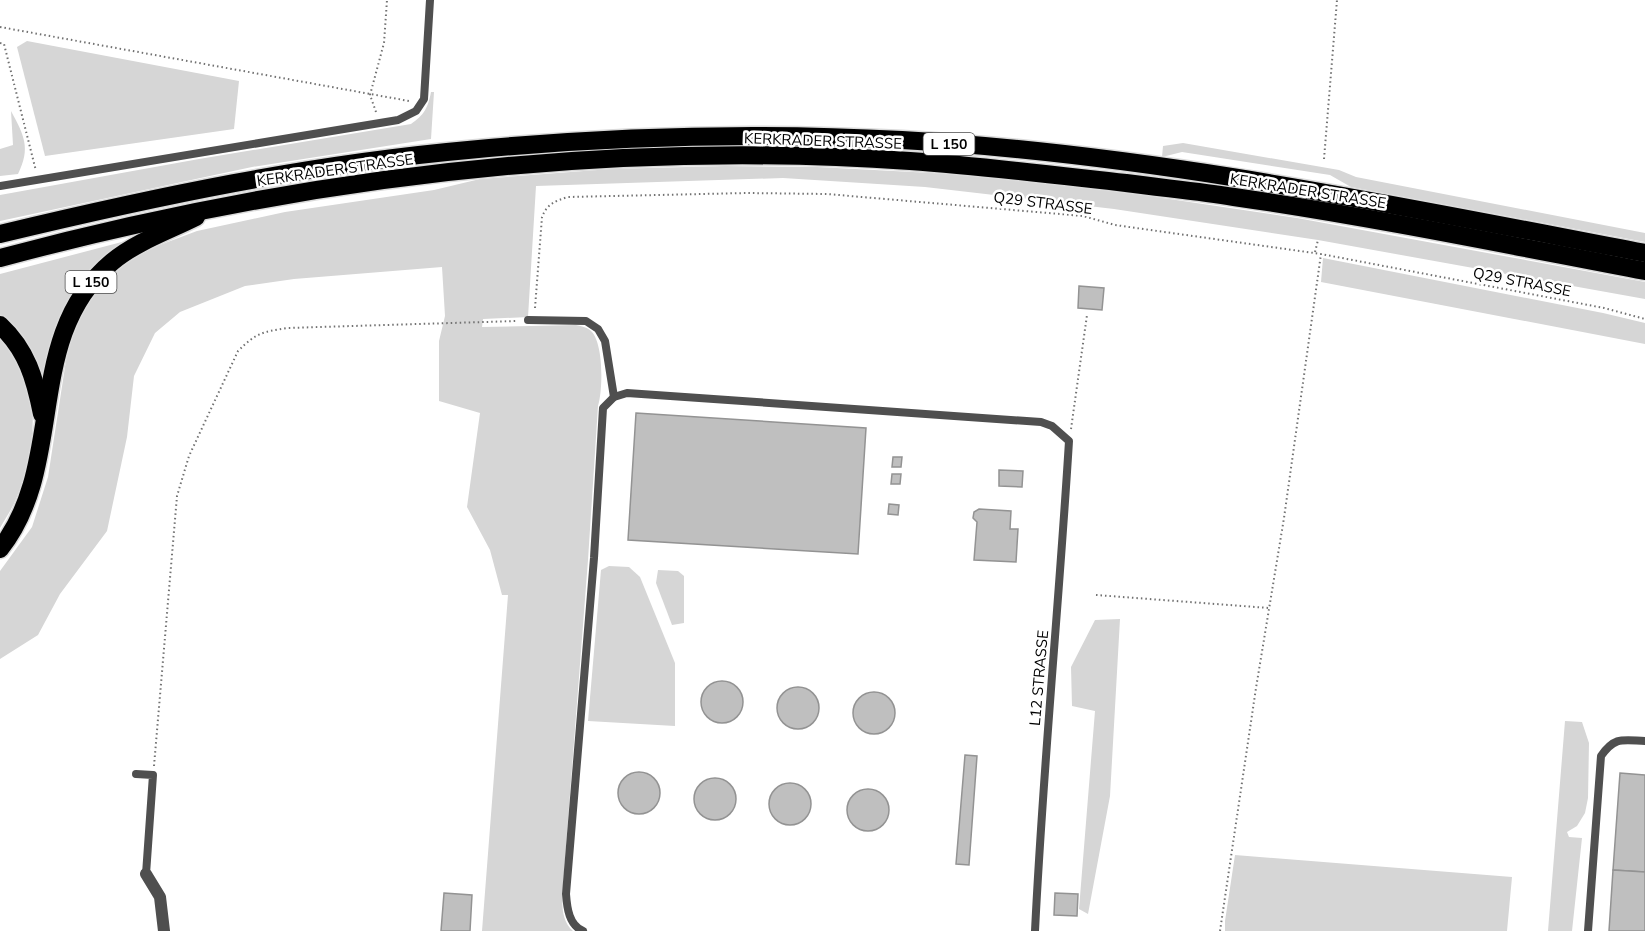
<svg xmlns="http://www.w3.org/2000/svg" width="1645" height="931" viewBox="0 0 1645 931" font-family="'Nunito Sans',sans-serif">
<style>
.green{fill:#d6d6d6}
.building{fill:#bfbfbf;stroke:#939393;stroke-width:1.5}
.lines{fill:none;stroke-linecap:round;stroke-linejoin:round}
.highway-casing{stroke:#dbdbdb;stroke-width:21}
.path{stroke:#717171;stroke-width:2;stroke-dasharray:1.5 3;stroke-linecap:butt}
.lane{stroke:#4f4f4f;stroke-width:8}
.street{stroke:#4f4f4f;stroke-width:12}
.highway{stroke:#000;stroke-width:18}
.labels{text-anchor:middle;dominant-baseline:central;stroke-width:5;stroke-linejoin:round;paint-order:stroke}
.shield{fill:#fff;stroke:#4c4c4c;stroke-width:1.5}
.shield-label{font-size:14px;font-weight:bold;fill:#000}
.street-label{font-size:15px;fill:#000;stroke:#fff}
</style>
<rect width="100%" height="100%" fill="#fff"/>
<g class="green">
<path d="M27 41 239 81 234 129 45 156 17 47Z"/>
<path d="M431 92H434L431 139 252 167 0 221V195L199 159 411 124C424 115 428 108 431 92Z"/>
<path d="M11 111C24 135 31 148 18 174L0 176V149L13 145Z"/>
<path d="M1183 143 1339 170 1356 177 1645 233V242L1351 187 1330 175 1182 152 1162 157 1163 146Z"/>
<path d="M725 166 817 167 989 176 1129 193 1297 218 1645 282V299L1318 240 1114 209 925 187 783 178 536 186 528 317 483 319 482 327 576 325C580 326 586 327 590 330 604 341 603 390 598 406L588 560 563 885C562 900 560 920 573 931H482L508 595H502L490 550 467 507 480 413 439 401V341L445 316 442 267 294 279 245 286 180 312 155 333 134 376 127 437 107 531 60 594 38 635 0 659V571L32 527 48 477 69 341 81 311 105 280 141 252 197 231 285 212 434 190 480 179 610 169Z"/>
<path d="M137 238C124 247 109 254 98 265 61 298 55 340 44 385L6 321 0 316V274Z"/>
<path d="M1323 258 1603 313 1645 323V344L1321 282Z"/>
<path d="M0 337C7 346 18 356 23 367 40 407 33 460 16 499 12 509 5 519 0 528Z"/>
<path d="M609 566 629 567 640 577 675 663V726L588 721 601 570Z"/>
<path d="M658 570 678 571 684 576V623L672 625 656 583Z"/>
<path d="M1120 619 1110 796 1088 914 1079 909 1095 711 1072 706 1071 667 1095 620Z"/>
<path d="M1565 721 1582 722 1589 743 1588 798 1585 813 1577 826 1567 832 1569 837 1582 838 1572 931H1548Z"/>
<path d="M1235 855 1512 877 1507 931H1225V921Z"/>
</g>
<g class="building">
<path d="M1079 286 1104 288 1102 310 1078 308Z"/>
<path d="M636 413 866 428 858 554 628 540Z"/>
<path d="M893 457H902L901 467H892Z"/>
<path d="M999 470 1023 471 1022 487 999 486Z"/>
<path d="M892 474H901L900 484H891Z"/>
<path d="M889 504 899 505 898 515 888 514Z"/>
<path d="M979 509 1011 511 1010 529H1018L1016 562 974 560 977 522 973 518 974 512Z"/>
<circle cx="722" cy="702" r="21"/>
<circle cx="798" cy="708" r="21"/>
<circle cx="874" cy="713" r="21"/>
<path d="M965 755 977 756 969 865 956 864Z"/>
<circle cx="639" cy="793" r="21"/>
<path d="M1620 773 1645 775V872L1613 870Z"/>
<circle cx="715" cy="799" r="21"/>
<circle cx="790" cy="804" r="21"/>
<circle cx="868" cy="810" r="21"/>
<path d="M1613 870 1645 872V931H1609Z"/>
<path d="M444 893 472 895 470 931H441Z"/>
<path d="M1055 893 1078 894 1077 916 1054 915Z"/>
</g>
<g class="lines">
<defs>
<g id="highway">
<path d="M0 234C154 197 310 164 468 150 612 136 758 132 902 140 1153 154 1399 206 1645 253"/>
<path d="M0 258C295 179 604 140 910 161 982 166 1054 175 1126 183 1162 188 1198 191 1234 197 1372 217 1508 245 1645 271"/>
<path d="M0 325C27 350 35 379 42 414"/>
<path d="M0 549C68 463 22 337 112 262 136 242 168 231 196 217"/>
</g>
</defs>
<use href="#highway" class="highway-casing"/>
<g class="path">
<path d="M0 27 409 101"/>
<path d="M0 43 4 44 36 171"/>
<path d="M376 112 370 95 384 43 387 0"/>
<path d="M1324 159 1337 0"/>
<path d="M1315 252 1318 240"/>
<path d="M535 308 542 217C547 204 555 201 568 197L747 193 827 194 1083 216 1115 225 1321 254 1604 308 1645 319"/>
<path d="M1071 429 1087 315"/>
<path d="M1096 595 1269 608"/>
<path d="M154 766 177 496 189 456 238 351C256 333 262 332 287 328L517 321"/>
<path d="M1220 931 1256 688 1284 518 1321 254"/>
</g>
<g class="lane">
<path d="M0 186 398 120 416 111 424 99 430 0"/>
<path d="M528 320 586 321 598 329 605 341 614 397"/>
<path d="M136 774 153 775 146 874"/>
<path d="M583 931C569 925 567 908 566 894L594 558 603 408 614 397 627 393 1041 422 1052 426 1069 441C1059 604 1043 767 1035 931"/>
<path d="M1588 931 1601 756C1615 736 1623 740 1645 741"/>
</g>
<path class="street" d="M146 874 160 897 164 931"/>
<use href="#highway" class="highway"/>
</g>
<g class="labels">
<g class="shield">
<rect x="923.5" y="133" width="51" height="22" rx="4.5"/>
<rect x="65.5" y="271" width="51" height="22" rx="4.5"/>
</g>
<g class="shield-label">
<text x="949" y="144">L 150</text>
<text x="91" y="282">L 150</text>
</g>
<g class="street-label">
<text transform="translate(823 141) rotate(2)">KERKRADER STRASSE</text>
<text transform="translate(335 170) rotate(-8)">KERKRADER STRASSE</text>
<text transform="translate(1308 191) rotate(9)">KERKRADER STRASSE</text>
<text transform="translate(1043 203) rotate(7)">Q29 STRASSE</text>
<text transform="translate(1522 282) rotate(11)">Q29 STRASSE</text>
<text transform="translate(1039 678) rotate(-85)">L12 STRASSE</text>
</g>
</g>
</svg>
